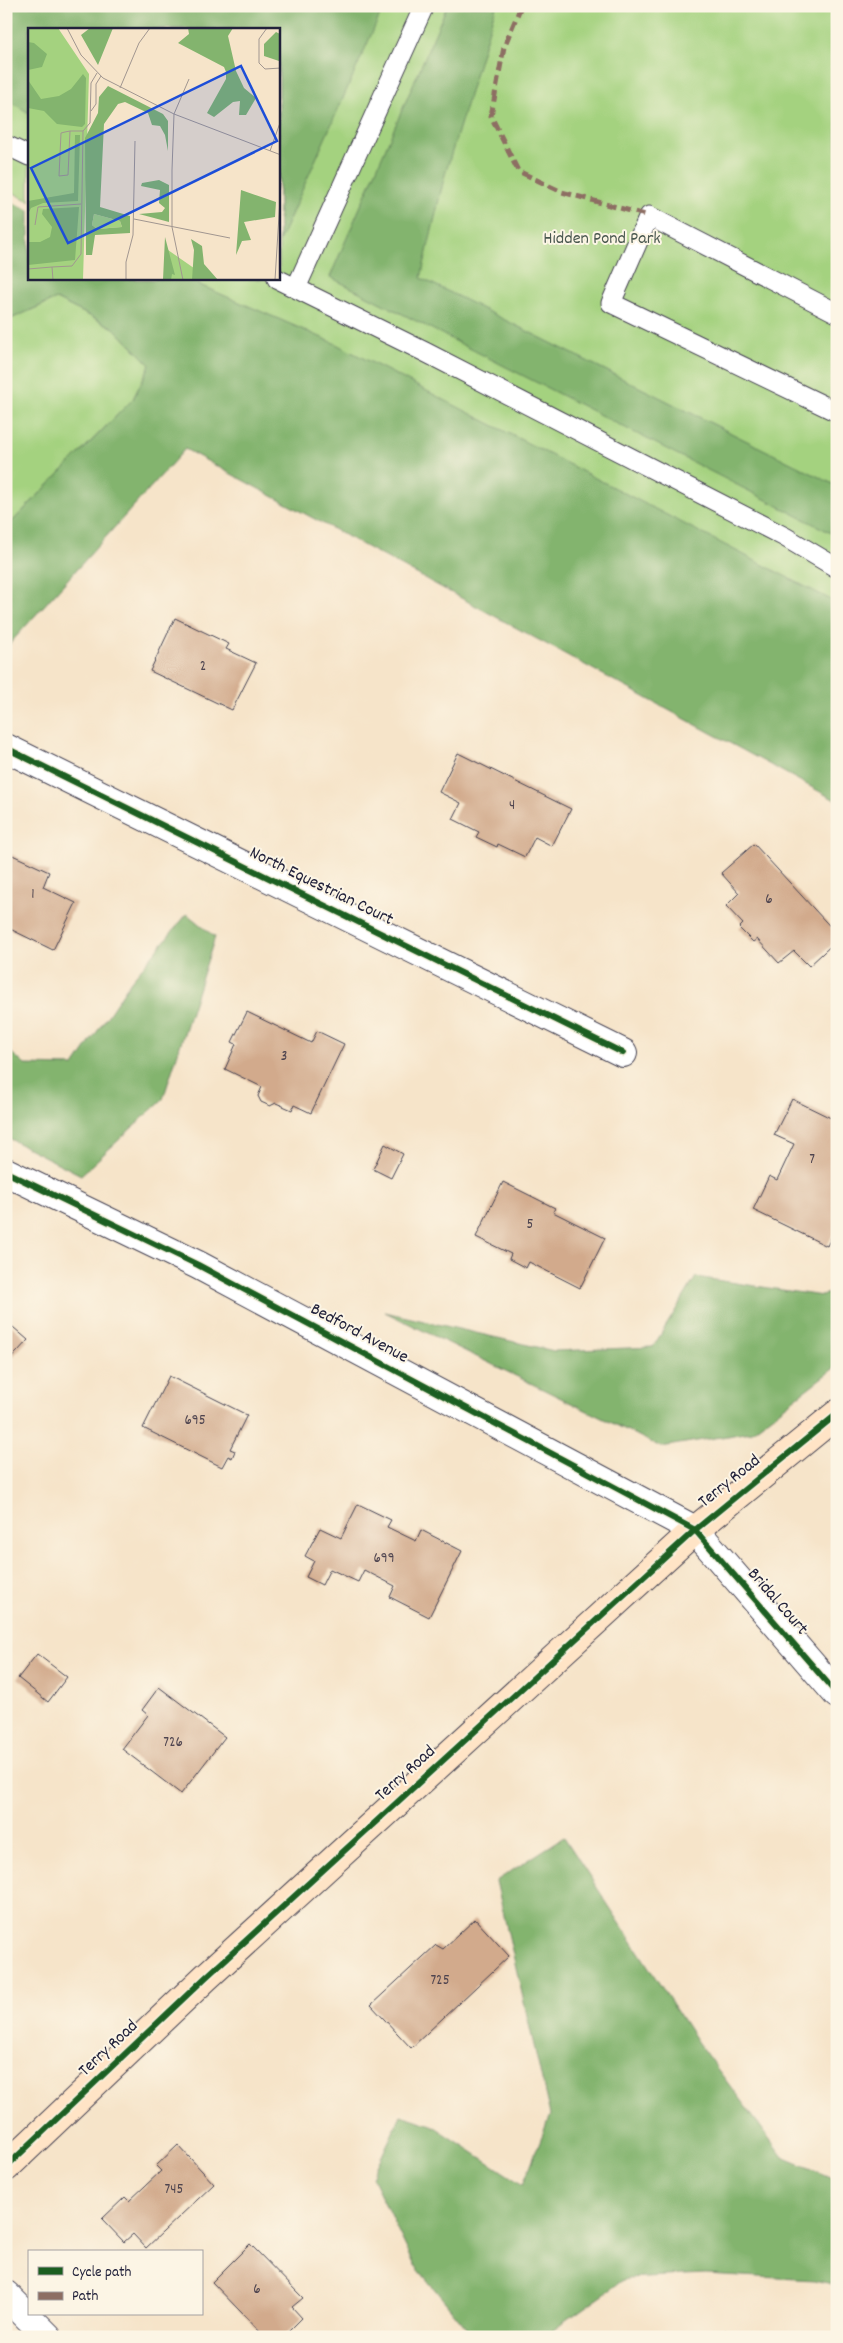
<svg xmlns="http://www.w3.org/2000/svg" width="843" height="2343" viewBox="0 0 843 2343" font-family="Dekko,sans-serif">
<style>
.green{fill:#a4d27f;stroke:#637a5d}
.forest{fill:#83b46e;stroke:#526b54}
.building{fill:#d2aa8c}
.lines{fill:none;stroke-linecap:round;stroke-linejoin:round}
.lane-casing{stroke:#423f50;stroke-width:21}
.street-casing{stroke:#423f50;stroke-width:30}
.secondary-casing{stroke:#423f50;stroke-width:30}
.lane{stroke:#fff;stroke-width:19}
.street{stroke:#fff;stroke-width:28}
.secondary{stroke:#ffe4c6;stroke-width:28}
.quiet{stroke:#8d6e63;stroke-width:5;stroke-dasharray:10 5;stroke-linecap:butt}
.cycleway-casing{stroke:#fcf5e5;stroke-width:9}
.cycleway{stroke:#1b5e20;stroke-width:6}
.labels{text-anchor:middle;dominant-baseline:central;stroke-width:4;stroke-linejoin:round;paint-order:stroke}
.number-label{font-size:15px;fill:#4e444f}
.park-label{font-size:18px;fill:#49574f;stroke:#fcf5e5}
.street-label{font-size:18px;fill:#22223b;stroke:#fcf5e5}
.inset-road{fill:none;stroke:#a19690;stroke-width:1}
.view{fill:#1d4ed8;fill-opacity:0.15;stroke:#1d4ed8;stroke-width:2.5}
.inset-edge{fill:none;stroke:#22223b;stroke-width:2.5}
</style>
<rect width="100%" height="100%" fill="#fcf5e5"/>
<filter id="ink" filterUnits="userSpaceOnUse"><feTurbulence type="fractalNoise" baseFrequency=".02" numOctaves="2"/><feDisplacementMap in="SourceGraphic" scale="10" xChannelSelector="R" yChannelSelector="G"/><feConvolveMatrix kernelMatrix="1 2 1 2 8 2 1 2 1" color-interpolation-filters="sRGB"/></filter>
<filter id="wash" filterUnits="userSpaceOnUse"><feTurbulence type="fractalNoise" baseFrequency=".0096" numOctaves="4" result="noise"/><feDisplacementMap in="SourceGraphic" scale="20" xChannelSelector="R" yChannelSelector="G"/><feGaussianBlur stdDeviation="1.12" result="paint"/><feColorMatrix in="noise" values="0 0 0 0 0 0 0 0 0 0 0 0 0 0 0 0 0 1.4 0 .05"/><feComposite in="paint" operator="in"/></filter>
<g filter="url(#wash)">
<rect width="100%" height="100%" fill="#f6e4c9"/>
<g class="green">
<path d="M6 6H837V625L177 279H279V29H29V201L6 189Z"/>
<path d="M56 299 114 328 150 365 133 399 6 528V321Z"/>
</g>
<g class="forest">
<path d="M6 6H384L279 242V29H29V113L6 99Z"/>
<path d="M447 6H496L444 178 421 278 837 486V536L330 277Z"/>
<path d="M6 200 29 210V279H186L334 343 837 603V801L185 449 6 648V528L133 399 150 365 114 328 56 299 6 321Z"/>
<path d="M187 914 215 937 163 1099 81 1175 6 1137V1048L25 1065 74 1066 131 981Z"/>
<path d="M696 1277 822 1296 837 1289V1366L751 1432 661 1447 385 1312 554 1351 653 1347Z"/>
<path d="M564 1837 698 2043 783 2157 837 2180V2285L814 2280 705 2274 626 2278 543 2337H474L414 2264 372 2177 401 2115 432 2125 523 2185 550 2115 496 1881Z"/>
</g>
<g id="blocks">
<g class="building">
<path d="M175 618 229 644 226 649 256 663 232 710 150 671Z"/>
<path d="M458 753 571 809 552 846 535 837 525 857 498 844 497 847 476 837 479 832 453 819 461 803 439 792Z"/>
<path d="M754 844 837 934V940L809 966 794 951 779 963 757 939 753 942 739 928 743 924 726 906 739 893 721 873Z"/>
<path d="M6 852 49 872 43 887 76 903 53 950 6 927Z"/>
<path d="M247 1012 311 1043 317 1031 344 1044 311 1113 294 1105 292 1110 276 1103 270 1106 261 1102 258 1096 262 1087 225 1069 236 1044 232 1042Z"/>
<path d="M792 1099 837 1121V1226L827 1246 753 1210 769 1176 777 1180 794 1144 774 1135Z"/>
<path d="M385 1144 403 1154 391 1178 373 1169Z"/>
<path d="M503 1182 555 1208 553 1212 605 1238 580 1288 529 1262 526 1268 509 1259 511 1254 476 1237Z"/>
<path d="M6 1321 28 1340 6 1364Z"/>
<path d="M169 1376 247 1415 230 1449 235 1451 232 1458 228 1456 222 1467 143 1428Z"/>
<path d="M358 1504 391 1520 387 1527 416 1541 421 1530 462 1551 429 1617 390 1597 395 1586 364 1570 358 1582 330 1569 322 1585 306 1577 314 1561 305 1556 320 1528 341 1538Z"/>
<path d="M37 1654 67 1677 48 1702 18 1678Z"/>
<path d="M159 1687 225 1737 181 1794 122 1749 148 1715 142 1710Z"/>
<path d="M475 1919 509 1956 411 2048 371 2005 436 1945 443 1949Z"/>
<path d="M178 2145 214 2184 146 2248 133 2234 124 2242 102 2219 125 2197 129 2201 161 2171 156 2166Z"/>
<path d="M250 2244 303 2298 292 2307 302 2318 283 2337H265L212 2282Z"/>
<path d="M726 2330 729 2337H708Z"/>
</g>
</g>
</g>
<g filter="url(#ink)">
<use href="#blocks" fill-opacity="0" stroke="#423f50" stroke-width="1"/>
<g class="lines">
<defs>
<g id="lane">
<path d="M6 145 29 156"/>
<path d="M277 279 425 352 785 537 837 568"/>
<path d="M296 288 424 6"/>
<path d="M837 313 649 216 611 303 837 412"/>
</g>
<g id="street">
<path d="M6 748 623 1053"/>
<path d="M6 1172 198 1265 695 1530 837 1694"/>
<path d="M6 2295 48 2337"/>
</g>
<path id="secondary" d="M6 2167 205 1978 695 1530 837 1414"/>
</defs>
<use href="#lane" class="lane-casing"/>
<use href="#street" class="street-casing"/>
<use href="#secondary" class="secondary-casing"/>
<use href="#lane" class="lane"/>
<use href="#street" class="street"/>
<use href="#secondary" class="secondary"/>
<path class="quiet" d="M521 6 504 47 491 116 518 171 562 192 649 216"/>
<defs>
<g id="cycleway">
<path d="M6 748 623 1053"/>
<path d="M6 1172 198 1265 695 1530 837 1694"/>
<path d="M6 2167 205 1978 695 1530 837 1414"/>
</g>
</defs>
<use href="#cycleway" class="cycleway-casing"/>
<use href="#cycleway" class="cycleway"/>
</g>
</g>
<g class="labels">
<g class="number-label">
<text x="203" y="667">2</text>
<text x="512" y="806">4</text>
<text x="33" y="895">1</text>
<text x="769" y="900">6</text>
<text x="284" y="1057">3</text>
<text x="812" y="1160">7</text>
<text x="530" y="1225">5</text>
<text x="195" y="1421">695</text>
<text x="384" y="1559">699</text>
<text x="173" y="1743">726</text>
<text x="440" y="1981">725</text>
<text x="174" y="2190">745</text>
<text x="257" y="2290">6</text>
</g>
<g class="park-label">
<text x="602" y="239">Hidden Pond Park</text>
</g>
<g class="street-label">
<text transform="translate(321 887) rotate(26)">North Equestrian Court</text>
<text transform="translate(359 1334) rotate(28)">Bedford Avenue</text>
<text transform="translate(730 1482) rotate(-39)">Terry Road</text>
<text transform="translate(777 1602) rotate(49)">Bridal Court</text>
<text transform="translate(406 1774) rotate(-42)">Terry Road</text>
<text transform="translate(109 2049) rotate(-43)">Terry Road</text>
</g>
</g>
<g transform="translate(28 28)">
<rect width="252" height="252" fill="#f6e4c9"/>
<path d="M3 0H30L61 46 55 252H0V2ZM66 186 92 193 94 199 69 201 64 197ZM140 222 183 252H139Z" fill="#a4d27f"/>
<path d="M62 0H85L70 37 53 7ZM160 0H205L200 8 208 43 216 60 228 70 218 87H211L212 73 205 74 186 89 179 85 198 51V44L196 39 150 15 161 6ZM248 4 252 6 251 33 236 28V16ZM0 14 6 15 19 26 14 39 0 42ZM55 46 58 50 57 96 54 99 29 96 16 83 0 80V52L13 71 31 68 43 61ZM80 58 135 86 140 93V123L137 107 132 98 124 97 120 85 97 74 90 76 76 96 72 179 102 188V205L67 207 64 227H58L57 110 70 85 71 69ZM66 186 92 193 94 199 69 201 64 197ZM47 107H52L50 173 15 175 3 180 0 186V173L46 165ZM131 152 141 157V194L111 186 134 184 137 180 131 175 132 162 113 158 114 155ZM213 162 248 174 247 189 216 194 223 212 214 213 208 227ZM51 179 47 232 0 237V214H12L22 209 24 199 14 186 15 181ZM137 209 147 247 144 246 143 252H135ZM163 211 174 218 176 236 190 252H164L166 222Z" fill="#83b46e" fill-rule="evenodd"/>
<path class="inset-road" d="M39 0 53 27 75 50 146 86 253 127M239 0 231 11V35L237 41 253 40M92 60 111 15 122 0M63 83 68 76V56L73 48M42 103 40 147 31 148 33 105 37 104 42 103H55M242 123 253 92M106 191 202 210M7 197 10 179 53 176M0 241 24 239M25 252 24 239 44 238 53 226 55 103 62 95 63 55 69 45M98 252V234L105 207 107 113M155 252 144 199V142L146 86 161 51M247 252 253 155"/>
<path class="view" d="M213 38 249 113 40 215 3 140Z"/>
<rect width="252" height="252" class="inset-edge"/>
</g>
<rect width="843" height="2343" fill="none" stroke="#fcf5e5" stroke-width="25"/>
<rect x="28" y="2250" width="175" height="65" fill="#fcf5e5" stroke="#a5a1a1"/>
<rect x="38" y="2267" width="25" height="8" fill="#1b5e20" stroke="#a5a1a1"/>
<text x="72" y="2276" font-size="15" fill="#22223b">Cycle path</text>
<rect x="38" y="2292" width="25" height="8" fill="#8d6e63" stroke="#a5a1a1"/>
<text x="72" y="2300" font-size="15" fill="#22223b">Path</text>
</svg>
